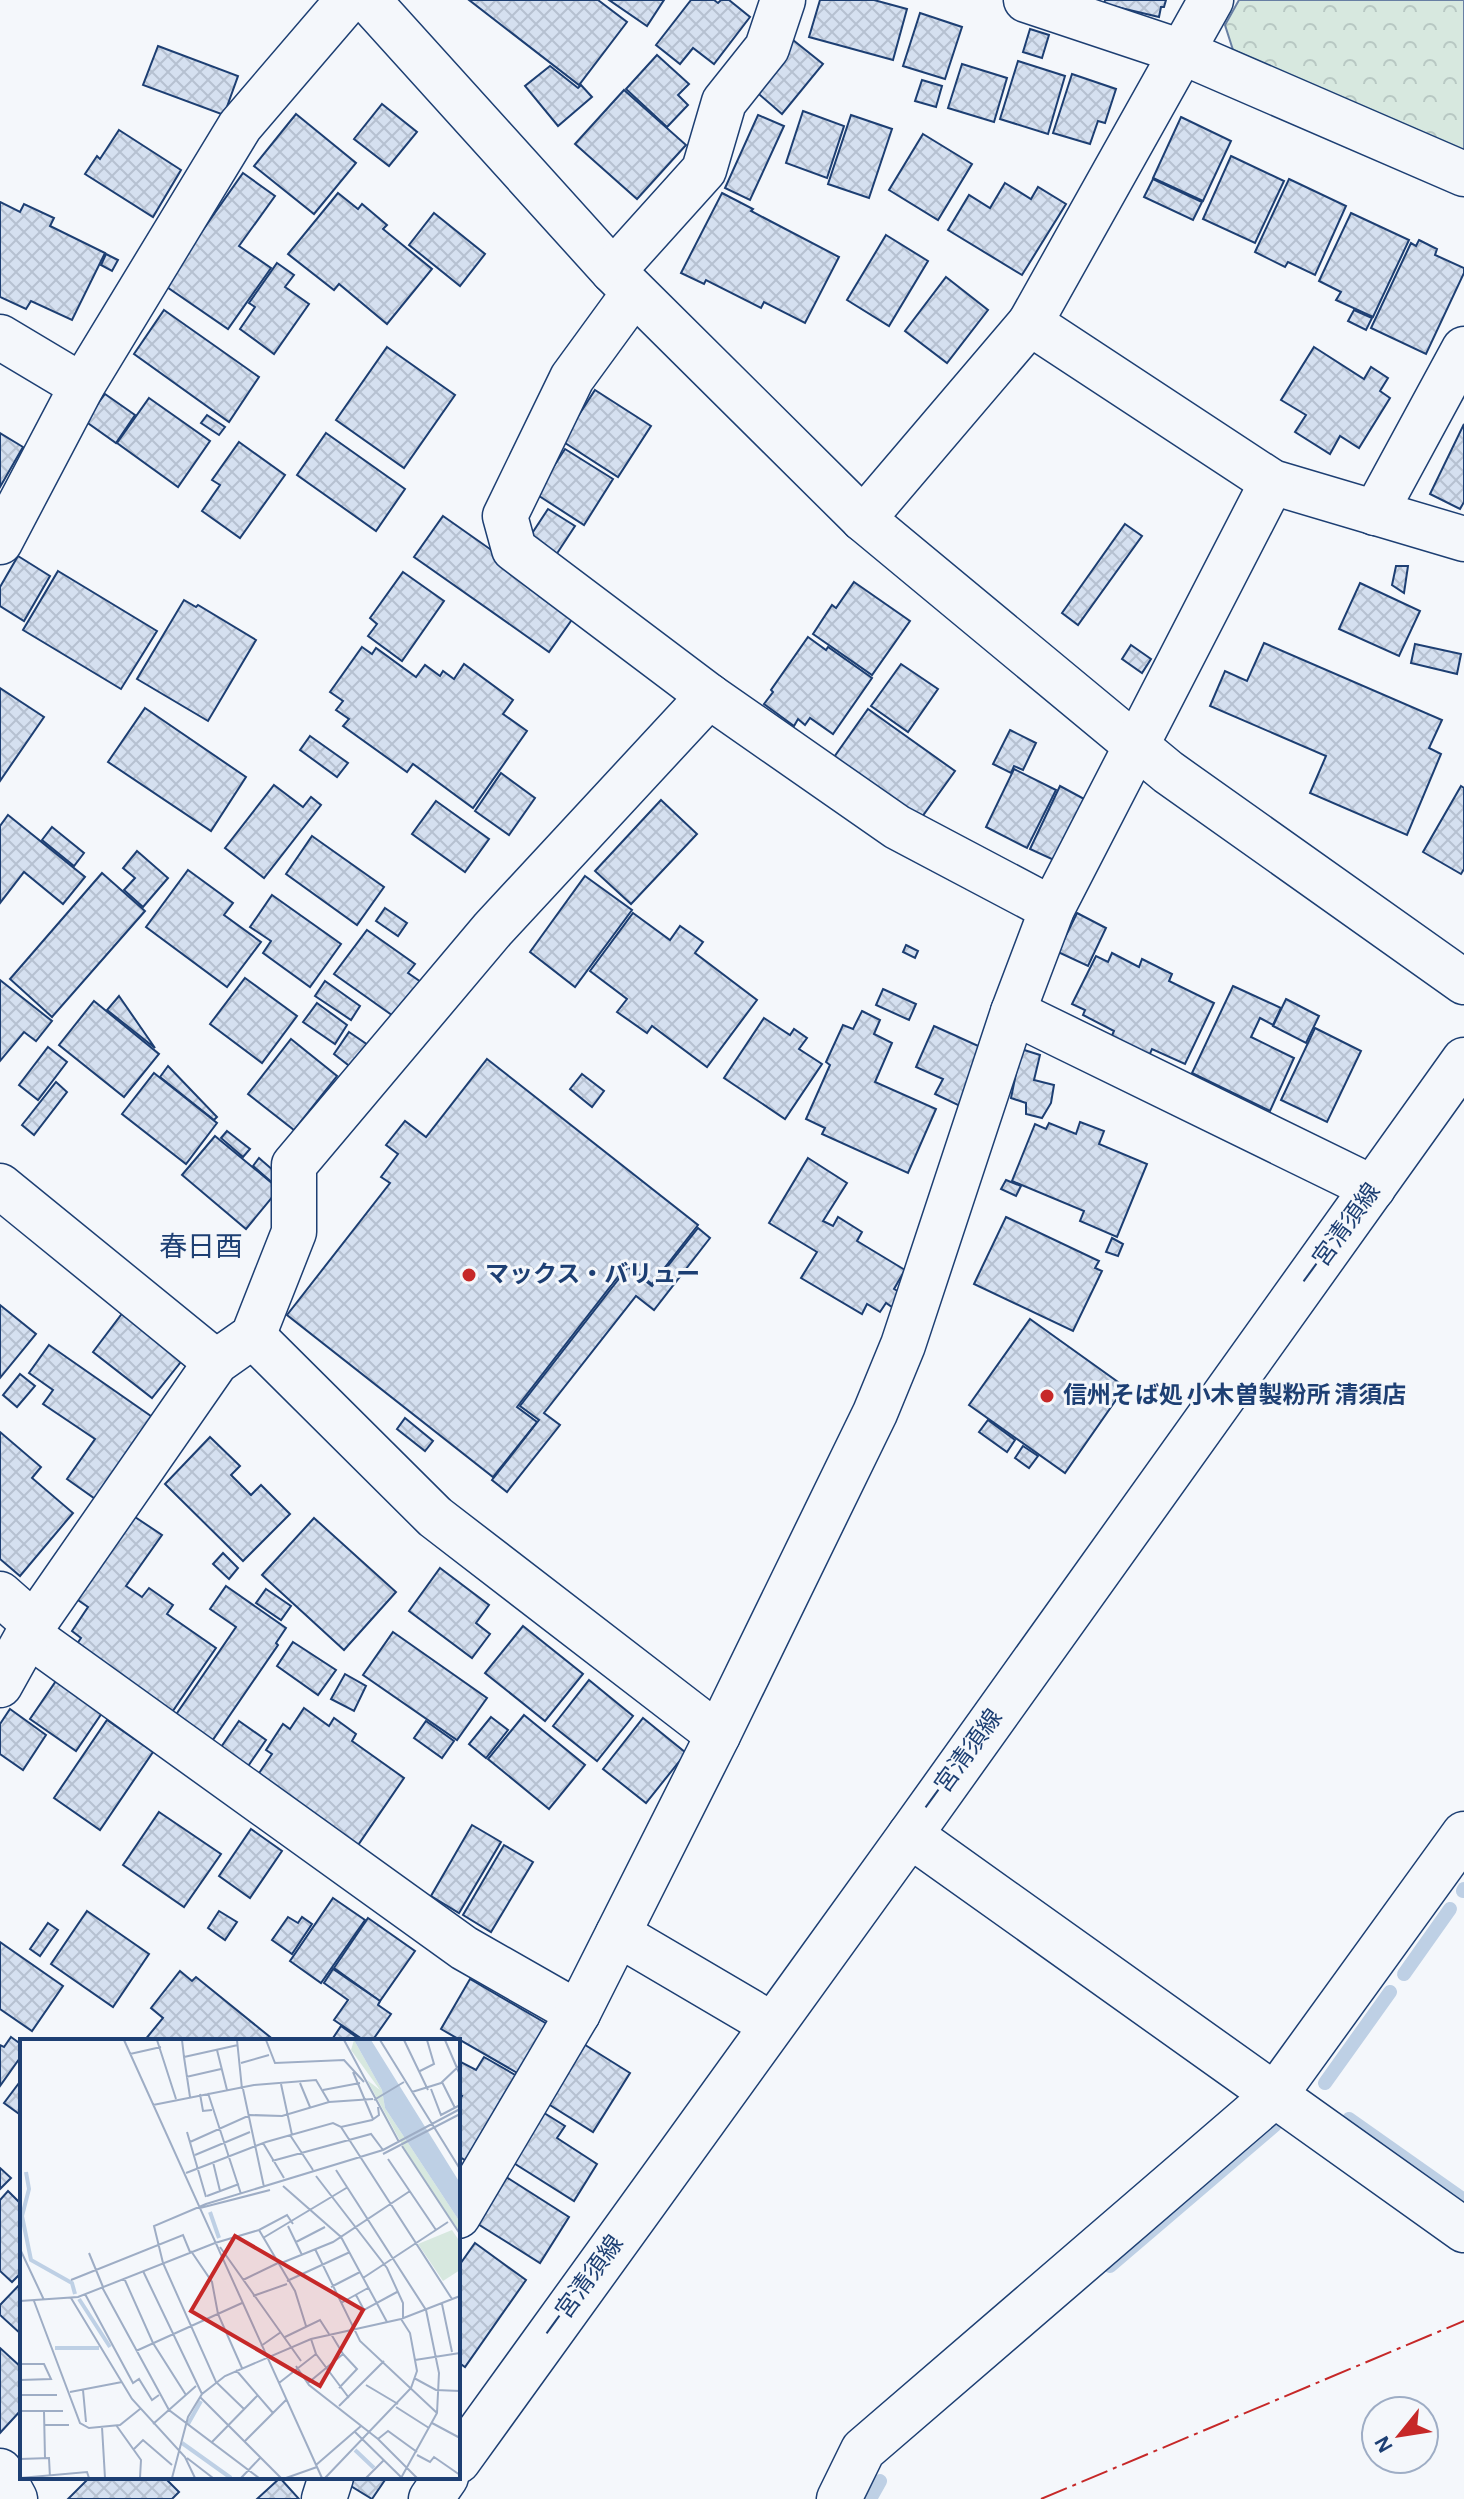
<svg xmlns="http://www.w3.org/2000/svg" width="1464" height="2499" viewBox="0 0 1464 2499" font-family="'Alegreya Sans','Noto Sans JP',sans-serif">
<style>
.park{fill:url(#park-crowns);stroke:#687fa3;stroke-width:2}
.lines{fill:none;stroke-linecap:round;stroke-linejoin:round}
.stream{stroke:#bed0e5;stroke-width:14}
.building{fill:url(#building-cross-hatch);stroke:#1d3f73;stroke-width:2}
.minor-casing{stroke:#1d3f73;stroke-width:47}
.major-casing{stroke:#1d3f73;stroke-width:47}
.minor{stroke:#f4f7fb;stroke-width:44}
.major{stroke:#f4f7fb;stroke-width:44}
.power{stroke:#c62828;stroke-width:2;stroke-dasharray:28 6 4 6;stroke-linecap:butt}
.poi-dot{fill:#c62828;stroke:#f4f7fb;stroke-width:3}
.labels{text-anchor:middle;dominant-baseline:central;stroke-width:6;stroke-linejoin:round;paint-order:stroke}
.street-label{font-size:24px;fill:#1d3f73;stroke:#f4f7fb}
.poi-label{font-size:24px;font-weight:bold;fill:#1d3f73;stroke:#f4f7fb;text-anchor:start}
.quarter-label{font-size:28px;fill:#1d3f73;stroke:#f4f7fb}
.inset-river{fill:none;stroke:#bed0e5;stroke-width:4}
.inset-road{fill:none;stroke:#9eadc5;stroke-width:2}
.view{fill:#c62828;fill-opacity:0.15;stroke:#c62828;stroke-width:4}
.inset-edge{fill:none;stroke:#1d3f73;stroke-width:4}
</style>
<defs>
<pattern id="park-crowns" width="20" height="18" patternUnits="userSpaceOnUse" patternTransform="scale(2)"><rect width="20" height="18" fill="#d7e8df"/><path d="M2 6a3 3 0 1 1 6 0M12 15a3 3 0 1 1 6 0" fill="none" stroke="#b8c8c3"/></pattern>
<pattern id="building-cross-hatch" width="8" height="8" patternUnits="userSpaceOnUse" patternTransform="scale(2)"><rect width="8" height="8" fill="#d5e0f0"/><path d="M0 0l8 8M0 8l8-8" fill="none" stroke="#b6c1d1"/></pattern>
</defs>
<rect width="100%" height="100%" fill="#f4f7fb"/>
<path class="park" d="M1239 0H1464V152L1233 50 1225 25Z"/>
<g class="lines">
<g class="stream">
<path d="M1463 1891 1464 1889"/>
<path d="M1404 1974 1450 1909"/>
<path d="M1325 2083 1390 1992"/>
<path d="M1349 2119 1464 2200"/>
<path d="M1110 2266 1275 2125"/>
<path d="M870 2499 880 2481"/>
</g>
</g>
<g class="building">
<path d="M469 0H598L627 22 579 85Z"/>
<path d="M609 0H664L647 26Z"/>
<path d="M691 0H714L718 3 721 0H729L750 17 714 64 693 48 680 64 656 45Z"/>
<path d="M820 0H874L907 9 893 60 809 37Z"/>
<path d="M1105 0H1166L1164 7H1161L1159 17 1104 4Z"/>
<path d="M920 13 962 27 945 79 903 66Z"/>
<path d="M1030 29 1049 35 1042 58 1023 52Z"/>
<path d="M793 40 823 64 782 114 753 89Z"/>
<path d="M158 46 238 76 224 115 143 85Z"/>
<path d="M657 55 689 84 678 95 688 105 667 127 626 89Z"/>
<path d="M1018 61 1065 76 1048 134 1000 119Z"/>
<path d="M962 64 1007 78 994 122 948 108Z"/>
<path d="M550 66 578 88 581 85 592 97 558 126 525 86Z"/>
<path d="M1072 74 1116 89 1105 123 1098 121 1090 144 1053 133Z"/>
<path d="M922 80 942 86 936 107 915 101Z"/>
<path d="M624 90 686 145 637 199 575 144Z"/>
<path d="M382 104 417 132 389 166 354 139Z"/>
<path d="M803 111 844 126 827 178 786 163Z"/>
<path d="M296 114 356 163 314 214 254 166Z"/>
<path d="M758 115 784 126 750 200 725 188Z"/>
<path d="M851 115 892 129 869 198 828 184Z"/>
<path d="M1181 117 1231 141 1203 201 1153 178Z"/>
<path d="M119 130 181 170 153 217 85 174 97 156 100 159Z"/>
<path d="M923 134 972 164 938 220 889 190Z"/>
<path d="M1231 156 1284 181 1255 243 1203 219Z"/>
<path d="M243 173 275 196 239 246 271 268 228 329 164 285Z"/>
<path d="M1153 179 1202 202 1193 220 1144 197Z"/>
<path d="M1289 179 1346 206 1315 275 1288 262 1285 267 1255 252Z"/>
<path d="M1005 183 1031 199 1038 187 1066 204 1022 275 948 230 969 195 990 208Z"/>
<path d="M338 193 358 209 362 204 387 225 383 229 432 269 387 324 339 284 334 290 288 254Z"/>
<path d="M722 193 753 209 751 211 839 257 805 323 764 302 761 308 706 280 704 284 681 273Z"/>
<path d="M0 202 20 212 24 204 54 218 50 226 105 253 72 320 31 301 26 309 0 297Z"/>
<path d="M434 213 485 254 460 286 409 245Z"/>
<path d="M1351 213 1409 240 1373 317 1336 300 1341 292 1319 281Z"/>
<path d="M886 235 928 261 889 326 847 300Z"/>
<path d="M1419 240 1437 249 1435 255 1464 268V273L1426 354 1371 328 1411 243 1416 246Z"/>
<path d="M106 254 118 260 112 271 101 265Z"/>
<path d="M277 263 294 275 285 287 309 304 274 354 240 329 255 307 249 303Z"/>
<path d="M946 277 988 310 947 363 905 331Z"/>
<path d="M164 310 259 377 229 422 134 354Z"/>
<path d="M1354 310 1372 318 1366 330 1348 321Z"/>
<path d="M387 347 455 395 404 468 336 420Z"/>
<path d="M1314 347 1364 379 1371 367 1388 378 1380 391 1390 398 1359 448 1340 436 1330 454 1295 432 1306 415 1281 400Z"/>
<path d="M595 390 651 426 618 477 562 441Z"/>
<path d="M105 394 135 415 116 443 85 421Z"/>
<path d="M149 398 210 441 178 487 117 443Z"/>
<path d="M207 415 225 427 219 435 201 423Z"/>
<path d="M1464 424V502L1460 509 1430 494Z"/>
<path d="M0 433 23 447 0 487Z"/>
<path d="M326 433 405 489 376 531 297 475Z"/>
<path d="M239 442 285 475 240 538 202 511 220 485 212 480Z"/>
<path d="M565 449 613 479 584 525 536 494Z"/>
<path d="M548 509 575 526 556 555 529 538Z"/>
<path d="M443 516 578 611 549 652 414 557Z"/>
<path d="M1125 524 1142 536 1078 625 1062 613Z"/>
<path d="M18 556 50 576 24 621 0 606V587Z"/>
<path d="M1396 566H1408L1404 593 1392 585Z"/>
<path d="M58 571 157 631 121 689 23 630Z"/>
<path d="M403 572 444 601 402 661 368 636 377 624 370 618Z"/>
<path d="M854 582 910 621 872 675 813 634 832 605 836 608Z"/>
<path d="M1360 583 1420 611 1399 656 1339 629Z"/>
<path d="M184 600 196 607 198 605 256 640 208 721 137 679Z"/>
<path d="M808 637 826 650 828 647 872 678 833 734 810 718 805 725 798 719 794 726 764 704 773 692 771 690Z"/>
<path d="M1264 643 1442 720 1429 748 1441 754 1407 835 1310 793 1326 756 1210 706 1225 671 1247 681Z"/>
<path d="M1415 644 1461 654 1457 674 1411 663Z"/>
<path d="M1131 645 1151 659 1142 673 1122 659Z"/>
<path d="M362 647 372 654 376 648 416 677 425 665 440 676 443 671 454 679 464 664 513 700 503 714 527 731 473 808 413 764 407 772 343 726 349 719 336 710 343 701 330 692Z"/>
<path d="M901 664 938 689 908 732 871 706Z"/>
<path d="M0 688 44 717 0 781Z"/>
<path d="M145 708 246 777 211 831 108 762Z"/>
<path d="M868 709 955 771 919 821 832 760Z"/>
<path d="M1010 730 1036 743 1023 770 1014 766 1011 773 993 764Z"/>
<path d="M310 736 348 763 337 777 300 750Z"/>
<path d="M1014 769 1056 790 1027 848 986 827Z"/>
<path d="M501 773 535 798 509 835 475 811Z"/>
<path d="M274 785 303 807 311 797 321 805 264 878 225 848Z"/>
<path d="M1060 786 1086 800 1056 861 1030 849Z"/>
<path d="M1461 786 1464 788V869L1461 874 1423 852Z"/>
<path d="M661 800 697 834 631 904 595 871Z"/>
<path d="M436 801 489 839 465 872 412 834Z"/>
<path d="M8 815 85 877 63 904 24 872 0 903V826Z"/>
<path d="M52 827 84 853 74 866 42 840Z"/>
<path d="M312 836 384 887 357 925 286 874Z"/>
<path d="M137 851 168 878 143 907 124 890 135 878 123 868Z"/>
<path d="M188 870 233 903 224 915 261 942 227 987 146 927Z"/>
<path d="M102 873 145 911 52 1017 10 979Z"/>
<path d="M585 876 632 910 575 987 530 952Z"/>
<path d="M272 895 341 944 310 987 263 953 271 941 250 927Z"/>
<path d="M385 908 407 923 398 936 376 921Z"/>
<path d="M633 913 670 940 680 926 703 942 695 953 757 1000 707 1067 652 1026 647 1033 617 1012 627 999 590 971Z"/>
<path d="M1077 913 1106 928 1088 966 1058 952Z"/>
<path d="M367 930 415 964 408 973 421 982 396 1018 334 974Z"/>
<path d="M906 945 918 951 915 958 903 952Z"/>
<path d="M1112 953 1139 967 1142 959 1172 974 1169 981 1214 1003 1185 1064 1152 1049 1148 1058 1110 1040 1114 1031 1083 1015 1085 1010 1072 1004 1096 956 1108 962Z"/>
<path d="M245 978 297 1016 262 1063 210 1024Z"/>
<path d="M0 980 52 1021 36 1041 24 1032 0 1061Z"/>
<path d="M325 981 360 1006 351 1020 315 996Z"/>
<path d="M1233 986 1281 1008 1273 1025 1260 1018 1251 1037 1294 1058 1270 1111 1192 1073Z"/>
<path d="M883 989 916 1004 909 1020 876 1005Z"/>
<path d="M119 996 155 1048 107 1010Z"/>
<path d="M1286 999 1319 1016 1306 1043 1273 1026Z"/>
<path d="M94 1001 159 1054 124 1097 59 1045Z"/>
<path d="M317 1003 347 1025 335 1044 303 1022Z"/>
<path d="M862 1011 880 1020 874 1034 892 1043 875 1082 936 1109 908 1173 822 1134 825 1128 806 1119 830 1065 826 1062 843 1025 853 1029Z"/>
<path d="M764 1018 790 1035 794 1029 807 1038 799 1049 822 1064 785 1119 724 1078Z"/>
<path d="M934 1026 985 1049 960 1106 935 1094 943 1079 916 1067Z"/>
<path d="M1315 1028 1361 1051 1327 1122 1281 1100Z"/>
<path d="M349 1032 368 1045 352 1068 334 1054Z"/>
<path d="M291 1039 337 1076 294 1130 248 1094Z"/>
<path d="M48 1047 67 1062 38 1100 19 1085Z"/>
<path d="M1021 1049 1040 1055 1034 1080 1054 1085 1051 1103 1042 1118 1026 1114V1103L1011 1098Z"/>
<path d="M487 1059 698 1225 652 1284 627 1265 517 1407 537 1422 493 1477 287 1315 390 1183 381 1177 398 1154 386 1145 405 1121 426 1137Z"/>
<path d="M168 1066 217 1117 214 1120 160 1077Z"/>
<path d="M154 1073 217 1123 186 1164 122 1114Z"/>
<path d="M582 1074 604 1091 592 1107 570 1089Z"/>
<path d="M56 1082 67 1092 34 1135 22 1125Z"/>
<path d="M1080 1122 1104 1131 1099 1144 1147 1164 1117 1237 1080 1221 1084 1211 1012 1181 1035 1124 1046 1129 1049 1123 1076 1134Z"/>
<path d="M227 1131 250 1149 243 1157 221 1138Z"/>
<path d="M215 1136 279 1189 246 1229 182 1175Z"/>
<path d="M259 1158 282 1178 275 1185 253 1166Z"/>
<path d="M808 1158 847 1183 823 1221 833 1226 838 1217 862 1232 857 1241 905 1270 894 1289 901 1293 892 1307 886 1303 880 1312 867 1304 862 1314 801 1278 817 1252 769 1223Z"/>
<path d="M1006 1180 1021 1186 1016 1196 1001 1189Z"/>
<path d="M1006 1217 1099 1261 1095 1268 1102 1271 1073 1331 974 1284Z"/>
<path d="M698 1228 710 1238 654 1310 636 1296 544 1413 560 1425 507 1492 492 1480 539 1420 520 1406 628 1267 652 1286Z"/>
<path d="M1112 1238 1123 1244 1118 1256 1106 1252Z"/>
<path d="M0 1305 36 1334 0 1378Z"/>
<path d="M124 1311 184 1358 152 1398 93 1352Z"/>
<path d="M1030 1319 1125 1387 1065 1473 969 1405Z"/>
<path d="M49 1345 158 1421 101 1503 67 1479 95 1439 43 1404 53 1390 29 1373Z"/>
<path d="M20 1374 35 1386 17 1407 3 1395Z"/>
<path d="M405 1418 433 1441 425 1451 397 1429Z"/>
<path d="M988 1420 1015 1440 1007 1452 979 1432Z"/>
<path d="M0 1432 41 1467 32 1478 73 1513 20 1576 0 1559Z"/>
<path d="M210 1437 240 1466 231 1475 251 1495 261 1485 290 1514 243 1561 165 1484Z"/>
<path d="M1023 1446 1038 1456 1029 1468 1015 1458Z"/>
<path d="M132 1515 162 1535 126 1586 142 1597 149 1588 173 1605 167 1614 216 1648 168 1718 72 1651 81 1638 72 1631 88 1607 75 1598Z"/>
<path d="M314 1518 396 1592 344 1650 262 1575Z"/>
<path d="M223 1553 238 1568 229 1579 213 1564Z"/>
<path d="M440 1568 489 1605 476 1623 490 1634 472 1658 409 1611Z"/>
<path d="M226 1586 286 1628 276 1643 278 1645 210 1744 173 1719 236 1627 210 1609Z"/>
<path d="M266 1589 291 1606 281 1620 256 1603Z"/>
<path d="M523 1626 583 1674 545 1721 485 1673Z"/>
<path d="M393 1632 487 1698 457 1740 363 1675Z"/>
<path d="M293 1642 336 1670 318 1695 277 1666Z"/>
<path d="M345 1674 366 1686 354 1711 331 1699Z"/>
<path d="M589 1680 633 1716 597 1761 553 1726Z"/>
<path d="M56 1681 102 1713 76 1751 30 1719Z"/>
<path d="M304 1708 329 1726 334 1718 356 1734 352 1741 404 1778 356 1848 255 1779 272 1754 266 1750 283 1724 290 1729Z"/>
<path d="M10 1709 46 1735 23 1770 0 1754V1724Z"/>
<path d="M524 1715 585 1765 549 1809 488 1759Z"/>
<path d="M491 1717 508 1730 486 1758 469 1744Z"/>
<path d="M643 1718 686 1753 646 1803 603 1769Z"/>
<path d="M107 1720 153 1752 100 1830 54 1798Z"/>
<path d="M239 1721 266 1740 244 1772 217 1753Z"/>
<path d="M426 1721 454 1741 442 1758 414 1738Z"/>
<path d="M159 1812 221 1854 184 1907 123 1865Z"/>
<path d="M472 1825 501 1842 459 1913 431 1896Z"/>
<path d="M251 1829 282 1851 250 1898 219 1876Z"/>
<path d="M504 1845 533 1862 491 1932 463 1915Z"/>
<path d="M333 1898 365 1920 321 1983 290 1961Z"/>
<path d="M87 1911 149 1954 113 2007 51 1964Z"/>
<path d="M219 1911 237 1922 225 1940 208 1928Z"/>
<path d="M288 1917 298 1923 302 1917 312 1924 292 1954 272 1940Z"/>
<path d="M368 1918 415 1951 380 2001 334 1968Z"/>
<path d="M48 1923 58 1930 40 1956 30 1949Z"/>
<path d="M0 1942 63 1986 32 2031 0 2009Z"/>
<path d="M333 1969 380 2001 378 2005 391 2014 372 2041H365L334 2020 348 2000 324 1983Z"/>
<path d="M180 1971 192 1981 196 1977 275 2041H144L163 2018 151 2008Z"/>
<path d="M470 1979 554 2028 526 2078 441 2029Z"/>
<path d="M341 2026 362 2041H331Z"/>
<path d="M11 2037 22 2045V2055L0 2086V2045L4 2047Z"/>
<path d="M582 2043 630 2073 593 2132 545 2102Z"/>
<path d="M484 2057 524 2080 475 2166 458 2156V2102L462 2096 458 2094V2068L461 2062 476 2070Z"/>
<path d="M22 2079V2116L4 2103Z"/>
<path d="M541 2111 565 2126 557 2138 597 2164 574 2201 512 2162Z"/>
<path d="M0 2168 11 2178 0 2189Z"/>
<path d="M503 2175 569 2217 540 2263 473 2221Z"/>
<path d="M8 2191 22 2205V2272L12 2282 0 2271V2200Z"/>
<path d="M475 2243 526 2280 465 2367 458 2362V2267Z"/>
<path d="M22 2282V2335L0 2315V2305Z"/>
<path d="M0 2348 22 2368V2409L0 2433Z"/>
<path d="M90 2477H164L179 2492 172 2499H68Z"/>
<path d="M348 2477H387L372 2499 346 2483Z"/>
<path d="M280 2478 299 2499H257Z"/>
</g>
<g class="lines">
<defs>
<g id="minor">
<path d="M368 0 613 271 863 519 1168 772 1464 982"/>
<path d="M1026 0 1182 52 1464 174"/>
<path d="M613 271 704 170 724 102 767 48 783 0"/>
<path d="M634 293 572 378 505 516 514 549 709 696 897 827 1052 909"/>
<path d="M1030 323 1211 0"/>
<path d="M0 337 82 386"/>
<path d="M1375 513 1464 349"/>
<path d="M863 519 1030 323 1272 482 1464 539"/>
<path d="M0 542 82 386 240 126 348 0"/>
<path d="M1013 1012 1373 1188"/>
<path d="M0 1186 216 1362"/>
<path d="M253 1336 435 1517 718 1735"/>
<path d="M0 1594 34 1624"/>
<path d="M29 1635 464 1948 578 2013"/>
<path d="M0 1685 34 1624 216 1362 253 1336 294 1232V1165L493 929 709 696"/>
<path d="M910 1835 1464 2230"/>
<path d="M618 1934 771 2024"/>
<path d="M458 2216 578 2013 718 1735 875 1413 903 1345 1013 1012 1052 909 1272 482"/>
<path d="M0 2471 15 2499"/>
<path d="M324 2499 331 2477"/>
<path d="M839 2499 863 2450 1275 2095 1464 1834"/>
</g>
<g id="major">
<path d="M458 2461 910 1835 1464 1060"/>
<path d="M431 2499 446 2477"/>
</g>
</defs>
<use href="#minor" class="minor-casing"/>
<use href="#major" class="major-casing"/>
<use href="#minor" class="minor"/>
<use href="#major" class="major"/>
<path class="power" d="M1041 2499 1464 2321"/>
</g>
<g class="poi-dot">
<circle cx="469" cy="1275" r="8"/>
<circle cx="1047" cy="1396" r="8"/>
</g>
<g class="labels">
<g class="street-label">
<text transform="translate(1340 1235) rotate(-54)">一宮清須線</text>
<text transform="translate(962 1761) rotate(-54)">一宮清須線</text>
<text transform="translate(583 2287) rotate(-54)">一宮清須線</text>
</g>
<g class="poi-label">
<text x="485" y="1275">マックス・バリュー</text>
<text x="1063" y="1396">信州そば処 小木曽製粉所 清須店</text>
</g>
<g class="quarter-label">
<text x="201" y="1248">春日酉</text>
</g>
</g>
<g transform="translate(20 2039)">
<rect width="440" height="440" fill="#f4f7fb"/>
<path d="M334 1 362 51 365 69 440 183V194L384 109 347 41 360 51 331 11Z" fill="#d7e8df"/>
<path d="M432 191 440 203V231L423 242 398 205Z" fill="#d7e8df"/>
<path d="M334 1H351L440 144V183L365 69 362 51Z" fill="#bed0e5"/>
<path class="inset-river" d="M6 133 9 150 2 177 11 221 52 244 55 255M190 173 199 199M59 260 90 308M35 309H79M168 385 181 362M162 404 211 439M335 411 354 429"/>
<path class="inset-road" d="M104 1 302 439M137 1 156 60M162 1 164 18 218 6M217 1 222 50M246 1 255 24 324 21 344 43M324 1 379 103M360 1 440 130M384 1 408 51M425 1 440 36M197 11 207 51M110 15 141 8M164 18 170 58M221 24 249 16M400 32 414 25 407 1M333 33 353 80M166 38 201 30M422 43 435 69M280 44 290 68M261 45 272 96M223 50 244 148M411 50 421 76 440 66M303 51 340 44M392 53 421 44 440 26M188 54 221 155M180 55 183 72 192 71M354 61 384 43M133 66 234 46 296 41 309 63M321 88 432 260M167 93 186 158M270 96 293 131M170 103 230 76 262 77 309 63 353 60M243 104 264 139M382 107 440 195M363 115 440 75M175 116 230 93M368 120 416 191M252 122 351 95 363 111M193 123 200 152M0 131V164M316 131 406 271 419 334 417 374 381 439M166 134 246 103 313 84 321 88 352 81 359 76 358 68M296 137 367 229 383 264V279M263 147 321 198 367 283M187 157 219 145M180 169 250 151M268 187 282 216M239 191 275 252 286 287M243 199 328 148M276 203 305 188M195 204 239 191 267 176 273 185M200 208 281 322M0 210 24 261M295 210 340 302 417 374M171 212 192 243 198 275 222 329M69 214 83 248M143 224 196 343 224 370M143 224 134 187 186 165 363 111 440 70M259 225 313 203 390 152M123 232 182 355M104 239 133 304 166 356M343 239 428 183M51 241 163 196 170 213M223 241 258 224M267 242 330 213M82 248 149 371 239 439M311 248 340 233M65 255 113 344 119 340 132 361 139 356M336 256 344 271 377 253M233 257 267 245M51 259 112 360 165 418 175 439M0 262 58 258 195 204M14 262 60 384 69 389 100 386 120 370M321 264 348 249M422 265 432 313M265 298 300 281 309 295M241 307 261 293M116 312 222 264M296 315 329 359M395 321 440 314M0 325H24L31 340 0 341M276 327 289 346 358 400 397 439M216 331 253 374M394 339 416 351 440 352M259 344 296 315 291 300M288 344 323 315 311 295M346 346 378 365M319 349 337 330 323 315M63 351 66 383M50 353 102 343M0 356H37M180 358 261 439M319 367 364 322M376 368 409 389M0 372H43M24 372 25 419M412 384 440 399M133 385 176 347M24 386H49M96 386 121 421 120 439M82 388 85 439M335 393 382 439M358 400 368 392 397 413M225 402 266 361M191 404 237 357M113 411 123 401 152 426M397 416 410 423 414 418 440 436M167 419 193 439M0 420 29 419 30 439M296 426 341 387M0 439 67 433 69 439M152 439 168 378 182 355 205 337 291 300 381 280 440 257M221 439 241 418M266 439 297 428M305 439 391 349 397 332 390 294 381 280M346 439 364 421"/>
<path class="view" d="M215 197 343 271 300 347 171 272Z"/>
<rect width="440" height="440" class="inset-edge"/>
</g>
<g transform="translate(1400 2435) rotate(240)"><circle r="38" fill="#f4f7fb" stroke="#9eadc5" stroke-width="2"/>
<path d="M0-6L14 30L0 20L-14 30Z" fill="#c62828"/>
<text y="-12" font-size="22" font-weight="bold" text-anchor="middle" fill="#1d3f73">N</text>
</g>
</svg>
